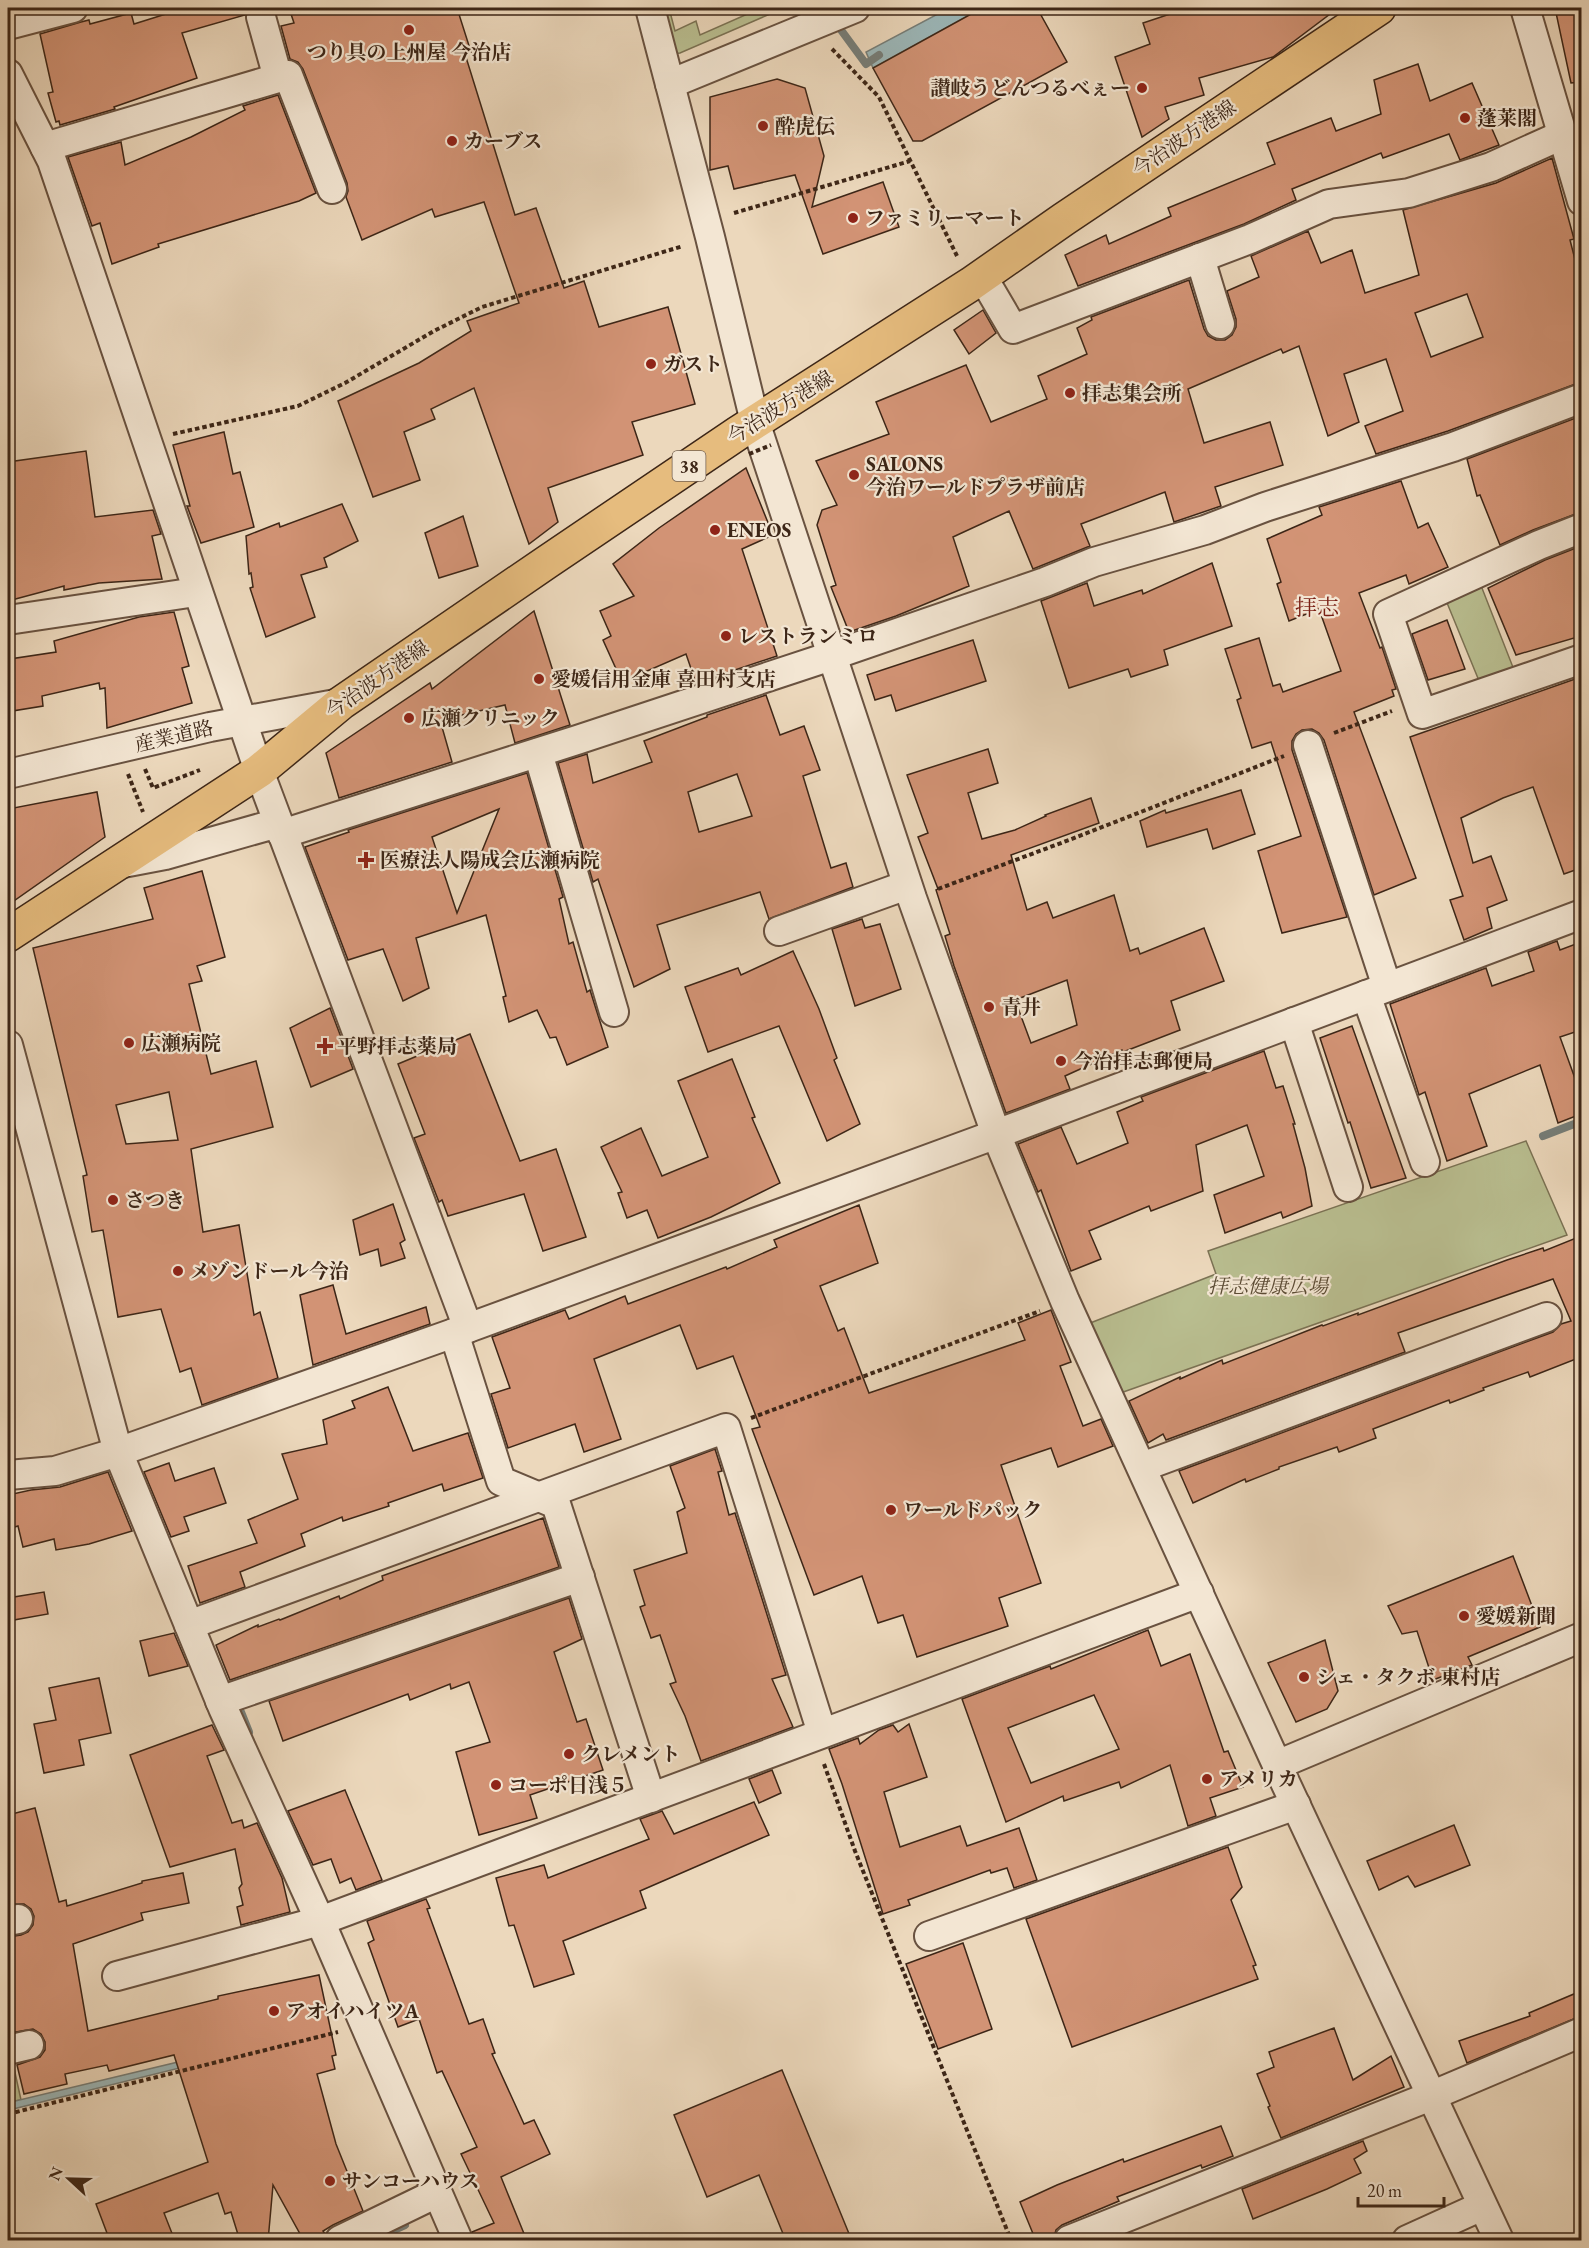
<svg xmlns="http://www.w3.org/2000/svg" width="1589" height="2248" viewBox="0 0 1589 2248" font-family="'EB Garamond','Noto Serif JP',serif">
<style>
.green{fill:#b9be90;stroke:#7b7254;stroke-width:1.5}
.water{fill:#9cb8ba;stroke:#767e79;stroke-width:1.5}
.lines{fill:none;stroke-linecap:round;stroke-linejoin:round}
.stream{stroke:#767e79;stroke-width:8}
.building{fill:#d29375;stroke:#3d2617;stroke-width:1.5;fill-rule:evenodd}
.minor-casing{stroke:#695240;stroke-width:32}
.major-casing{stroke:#3d2617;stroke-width:36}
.path{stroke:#3d2617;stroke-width:4;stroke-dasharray:4.5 3;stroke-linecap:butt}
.minor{stroke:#f3e6d3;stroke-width:28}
.major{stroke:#e6bc7e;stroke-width:33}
.path-bridge{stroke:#3d2617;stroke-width:4;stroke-dasharray:4.5 3;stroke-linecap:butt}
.poi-dot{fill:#8f2418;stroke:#f3e6d3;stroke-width:2}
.labels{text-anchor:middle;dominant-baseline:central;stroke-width:4.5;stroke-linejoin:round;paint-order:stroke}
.shield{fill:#f3e6d3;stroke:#74604f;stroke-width:1.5}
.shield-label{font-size:18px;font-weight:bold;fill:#3d2617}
.poi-label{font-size:20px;font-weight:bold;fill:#3d2617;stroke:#f3e6d3;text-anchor:start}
.street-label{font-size:20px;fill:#3d2617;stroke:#f3e6d3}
.park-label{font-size:20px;font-style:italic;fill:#5c4c35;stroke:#f3e6d3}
.quarter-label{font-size:22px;fill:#7a1f14;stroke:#f3e6d3}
</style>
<rect width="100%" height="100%" fill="#ecd8bc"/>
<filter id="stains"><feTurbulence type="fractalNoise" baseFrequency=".00333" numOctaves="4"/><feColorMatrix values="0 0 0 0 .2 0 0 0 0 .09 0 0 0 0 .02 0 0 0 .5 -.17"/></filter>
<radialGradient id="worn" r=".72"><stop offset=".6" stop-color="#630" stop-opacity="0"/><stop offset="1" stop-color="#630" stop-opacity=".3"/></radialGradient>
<g class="green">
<path d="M659 8H669L675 31 696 21 700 35 761 8H784L680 53 671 54Z"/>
<path d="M1480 583 1516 675 1482 688 1445 598Z"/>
<path d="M1526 1141 1567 1235 1112 1396 1080 1327 1216 1274 1208 1251Z"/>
<path d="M12 2059 21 2100 8 2102V2060Z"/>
</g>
<g class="water">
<path d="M949 8H982L873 68 866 52Z"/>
<path d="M199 2057 200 2063 13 2109 11 2102Z"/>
</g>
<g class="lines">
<g class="stream">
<path d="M841 30 866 64 879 55"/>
<path d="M1543 1136 1582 1121"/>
<path d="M241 1712 249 1732"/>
<path d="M383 2235 405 2225"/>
</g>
</g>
<g class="building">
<path d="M185 8H246L247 10 245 15 182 33 197 78 114 107 115 109 60 125 59 121 56 122 48 93 53 92 40 34 81 22 89 20 90 24 131 13 134 24Z"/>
<path d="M321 8H457L471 52 465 54 515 215 536 208 564 288 584 281 599 327 668 307 695 404 632 422 643 455 548 488 558 522 529 544 474 388 431 409 435 419 404 432 420 480 373 497 338 401 419 363 471 331 467 321 519 303 484 202 435 217 432 209 362 240 346 197 348 191 347 183 303 69 298 62 290 59 281 26 294 23 291 14Z"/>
<path d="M982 8H1037L1067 62 922 141H913L873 68Z"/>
<path d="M1188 8H1338L1273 57 1199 78 1204 95 1165 107 1169 119 1142 137 1115 57 1150 44 1143 23Z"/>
<path d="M1555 8H1581V82L1571 83Z"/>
<path d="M1418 64 1430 101 1472 83 1499 145 1460 160 1449 134 1383 158 1381 153 1292 189 1296 200 1244 224 1078 286 1065 255 1106 235 1109 244 1171 216 1168 208 1275 164 1267 143 1331 118 1336 131 1381 114 1374 80Z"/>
<path d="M777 79 805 88 824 156 812 207 883 182 899 227 823 254 795 175 734 189 728 166 710 170V97Z"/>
<path d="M278 95 316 193 299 201 158 244 159 247 112 264 100 223 92 226 68 157 121 142 125 165 191 137 245 110 243 106Z"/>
<path d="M1552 158 1574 239 1570 240 1581 283V382L1448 431 1376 454 1365 426 1403 411 1386 359 1344 374 1359 422 1328 436 1299 346 1283 353 1281 349 1188 389 1204 443 1270 422 1283 465 1215 487 1221 506 1174 522 1165 492 1081 524 1090 546 1033 569 1009 511 953 537 969 586 896 616 849 632 831 587 836 585 817 525 822 510 837 505 816 461 889 434 876 402 966 365 991 422 1047 399 1038 376 1087 354 1077 328 1092 320 1091 317 1189 280 1204 329 1208 336 1216 340H1225L1232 335 1236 327V319L1227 291 1259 277 1251 256 1308 231 1321 263 1352 250 1365 293 1419 275 1403 210 1496 183ZM1467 294 1483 337 1431 357 1415 313Z"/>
<path d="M983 310 996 333 969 354 954 330Z"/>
<path d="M1581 416V512L1533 530 1500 545 1480 495 1477 496 1467 459Z"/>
<path d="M224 432 233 474 240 472 254 527 201 543 187 506H190L173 445Z"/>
<path d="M86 451 95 517 153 510 161 534 152 536 162 579 99 583 64 590V586L8 601V462Z"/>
<path d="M746 468 773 535 742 549 777 656 696 683 686 654 622 682 603 640 611 636 600 611 634 596 613 564 659 528Z"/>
<path d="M1401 481 1418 528 1428 523 1448 567 1409 584 1406 575 1359 593 1380 648 1382 647 1396 689 1392 690 1394 696 1354 712 1416 878 1374 895 1324 740 1319 733 1312 729 1302 730 1296 734 1292 741V750L1347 917 1282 933 1258 851 1301 836 1271 742 1252 748 1237 700 1241 698 1225 649 1259 638 1273 686 1280 684 1283 692 1341 671 1319 609 1289 621 1277 584 1281 582 1267 539 1322 515 1319 507Z"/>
<path d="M342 504 358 541 324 558 327 567 301 575 315 617 266 637 250 588 253 587 251 573 249 574 246 536 279 523 280 527Z"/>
<path d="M463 516 478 566 439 578 425 533Z"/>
<path d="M1581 546V636L1516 655 1488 588 1545 560Z"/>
<path d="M1212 563 1232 626 1164 650 1168 665 1131 677 1128 669 1069 688 1041 601 1087 583 1094 606 1142 590 1143 594Z"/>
<path d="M534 611 570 725 515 743 505 705 440 720 452 762 339 798 326 753 430 683 432 689Z"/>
<path d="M174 612 189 666 182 668 192 703 107 728 105 688 100 689 99 683 42 696 43 706 12 711 10 659 56 652 54 641 139 617Z"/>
<path d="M1447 620 1465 669 1428 680 1412 634Z"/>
<path d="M973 640 986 681 896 711 891 695 875 700 867 675Z"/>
<path d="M1578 678 1581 691V733L1575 736 1581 754V868L1564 874 1533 787 1503 798 1461 818 1473 863 1491 856 1507 900 1487 908 1492 928 1464 940 1450 900 1463 896 1410 737Z"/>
<path d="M766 695 780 735 804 726 820 770 803 776 831 868 846 863 853 887 769 919 760 892 657 925 670 969 634 987 598 879 593 882 558 763 587 754 593 783 652 762 644 741 707 717V715ZM737 774 752 816 699 832 688 792Z"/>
<path d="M988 749 998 783 968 793 982 839 1015 830 1046 816 1045 815 1091 798 1099 823 1011 855 1027 910 1047 902 1053 918 1114 895 1130 951 1138 948 1140 954 1204 928 1224 981 1171 1001 1180 1030 1123 1052 1122 1050 1065 1076 1070 1089 1006 1113 954 966 945 936 950 934 936 890 938 889 918 837 928 833 907 775ZM1067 980 1077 1025 1031 1043 1015 1000Z"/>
<path d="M527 773 563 897 559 899 569 944 573 942 587 992 590 990 608 1047 567 1065 556 1037 550 1038 537 1010 509 1022 503 997 506 996 486 915 416 938 429 988 403 1001 383 949 348 960 305 847 349 832 348 830ZM499 809 457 913 432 837Z"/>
<path d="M1241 790 1255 834 1213 849 1207 829 1147 847 1140 821 1165 810 1166 813Z"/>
<path d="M97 792 105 837 8 905V809Z"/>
<path d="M202 871 225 957 197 966 202 981 189 984 211 1074 256 1061 273 1127 191 1149 203 1232 239 1225 254 1315 260 1312 278 1378 202 1405 191 1368 180 1372 161 1309 118 1317 103 1230 92 1232 83 1176 87 1175 33 948 153 919 144 888ZM169 1092 178 1140 126 1144 116 1105Z"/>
<path d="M862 919 865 928 880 924 901 989 855 1006 832 929Z"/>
<path d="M1557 941 1560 950 1581 942V1030L1560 1037 1581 1095V1114L1558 1123 1540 1065 1469 1094 1487 1146 1447 1161 1425 1092 1419 1095 1390 1004 1486 968 1492 986 1534 971 1528 952Z"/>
<path d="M793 951 819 1009 837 1058 834 1060 860 1124 827 1141 779 1026 708 1052 685 987 738 968 741 975Z"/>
<path d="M330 1008 353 1069 311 1087 290 1028Z"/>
<path d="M1352 1026 1406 1178 1371 1188 1350 1122 1348 1123 1320 1038Z"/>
<path d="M470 1034 520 1161 556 1149 586 1237 543 1251 524 1194 448 1216 442 1200 439 1202 414 1138 425 1134 398 1064Z"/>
<path d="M1264 1051 1276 1088 1283 1086 1295 1124H1293L1305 1168 1312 1206 1283 1218 1281 1212 1225 1233 1214 1195 1264 1176 1247 1125 1196 1145 1203 1191 1151 1211 1149 1206 1089 1231 1101 1259 1071 1271 1041 1190 1038 1192 1018 1144 1061 1127 1077 1164 1128 1143 1117 1112 1143 1101 1141 1097Z"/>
<path d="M732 1059 755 1117 752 1118 780 1183 711 1217 658 1238 647 1210 627 1218 618 1193 622 1192 601 1147 641 1128 662 1176 708 1157 678 1081Z"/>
<path d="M393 1204 405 1240 400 1243 405 1258 381 1266 378 1249 360 1255 353 1220Z"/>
<path d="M859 1205 878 1263 820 1286 838 1331 844 1328 869 1393 1025 1340 1018 1323 1051 1310 1071 1362 1060 1366 1083 1426 1101 1419 1113 1446 1058 1467 1051 1448 1001 1465 1041 1583 999 1598 1008 1626 917 1657 903 1615 878 1623 862 1576 814 1595 752 1429 760 1427 733 1356 697 1369 680 1325 594 1359 621 1439 584 1452 575 1424 508 1448 491 1394 510 1388 492 1337 565 1310 569 1319 625 1296 628 1304 726 1267 727 1269 777 1247 774 1240Z"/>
<path d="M1581 1236V1357L1530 1377 1528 1372 1483 1388 1484 1390 1450 1403 1449 1400 1373 1429 1376 1438 1339 1452 1337 1447 1279 1467V1469L1246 1482 1245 1479 1193 1503 1179 1471 1553 1332 1561 1324 1571 1321 1553 1279 1398 1333 1405 1352 1166 1440 1163 1434 1148 1443 1129 1401 1180 1377V1379L1222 1360 1223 1364 1322 1325 1323 1326 1358 1313V1315L1507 1260 1543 1248 1544 1251Z"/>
<path d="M333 1285 346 1334 426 1307 430 1324 313 1365 300 1295Z"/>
<path d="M388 1387 413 1451 468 1433 483 1478 444 1491 442 1484 388 1503 389 1506 343 1521 342 1517 301 1534 305 1546 240 1572 245 1587 200 1603 188 1566 257 1543 248 1520 298 1499 282 1454 327 1444 323 1420 355 1408 352 1401Z"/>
<path d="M715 1449 722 1471 718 1472 729 1515 735 1513 786 1675 772 1679 793 1727 701 1761 685 1716 670 1684 676 1682 660 1635 651 1638 640 1607 645 1605 634 1570 687 1553 677 1512 685 1508 670 1466Z"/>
<path d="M169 1463 175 1481 214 1468 226 1503 184 1517 189 1531 171 1537 144 1472Z"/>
<path d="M108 1472 132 1531 89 1544 56 1550 54 1539 23 1547 18 1526 8 1529V1495L31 1490 60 1487Z"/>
<path d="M543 1518 559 1567 230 1680 216 1645 258 1625V1627L279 1619 280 1620 339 1596 340 1599 383 1580 382 1576Z"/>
<path d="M1513 1556 1540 1627 1468 1657 1472 1665 1433 1680 1417 1631 1402 1634 1388 1606Z"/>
<path d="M44 1592 48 1614 8 1621V1598Z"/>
<path d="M569 1598 582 1639 554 1652 577 1722 586 1719 603 1770 530 1795 537 1818 479 1835 456 1752 490 1742 469 1682 451 1689 450 1684 410 1700 408 1694 283 1741 269 1701Z"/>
<path d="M1148 1630 1161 1666 1190 1654 1224 1752 1228 1751 1243 1787 1210 1798 1216 1816 1188 1826 1170 1765 1121 1788 1119 1782 1064 1801 1063 1796 1006 1822 962 1699 1050 1666 1051 1669ZM1094 1695 1119 1749 1031 1783 1008 1728Z"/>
<path d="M174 1633 188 1666 149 1676 140 1641Z"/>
<path d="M1325 1640 1338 1691 1327 1709 1296 1722 1268 1663Z"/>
<path d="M99 1678 111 1733 79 1740 84 1765 44 1773 34 1724 56 1720 49 1688Z"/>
<path d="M909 1724 927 1777 884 1792 900 1847 960 1826 967 1846 1019 1828 1037 1880 1014 1888 1007 1868 991 1873 990 1870 908 1900 910 1905 883 1914 842 1784 829 1749 858 1738 860 1744 879 1730 893 1725 898 1732Z"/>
<path d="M212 1725 224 1750 207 1756 232 1823 242 1820 244 1828 257 1823 282 1878 290 1912 241 1925 237 1907 243 1905 239 1888 242 1884 235 1849 170 1867 130 1755Z"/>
<path d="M772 1770 781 1793 759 1803 749 1779Z"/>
<path d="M345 1790 382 1880 356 1890 351 1878 340 1883 331 1859 313 1865 288 1811Z"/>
<path d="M754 1802 769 1835 640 1891 646 1908 563 1941 574 1974 534 1987 514 1925 509 1926 496 1878 544 1865 548 1878 649 1839 640 1819 662 1811 674 1834Z"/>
<path d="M35 1808 59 1902 66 1900 67 1906 142 1883V1881L183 1873 189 1903 141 1913 143 1920 73 1944 88 2031 218 1999V1996L319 1975 336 2055 332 2056 335 2069 317 2074 336 2144 363 2211 333 2225 323 2231 325 2234 304 2241 273 2185 268 2241H240L231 2212 225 2214 218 2193 164 2213 175 2241H110L96 2204 208 2162 174 2055 109 2071 107 2065 65 2074 67 2084 24 2094 17 2065 40 2057 45 2050V2042L41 2034 33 2029 10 2033 8 2022V1937L21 1935 28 1932 33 1925 34 1916 31 1909 24 1904H8V1815Z"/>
<path d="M1454 1825 1470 1865 1415 1887 1408 1876 1379 1890 1367 1861Z"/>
<path d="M1228 1847 1242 1887 1231 1900 1256 1965 1253 1966 1258 1979 1072 2047 1026 1919Z"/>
<path d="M426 1899 430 1908 427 1909 469 2024 483 2019 495 2053 492 2054 524 2124 534 2120 550 2154 501 2177 527 2241H474L472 2232 494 2223 461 2154 477 2147 442 2071 437 2073 419 2019 398 2027 368 1943 374 1940 367 1921Z"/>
<path d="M963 1943 992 2029 938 2049 906 1964Z"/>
<path d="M1581 1991V2016L1467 2063 1459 2041 1530 2016 1529 2013Z"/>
<path d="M1334 2028 1353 2080 1391 2056 1404 2087 1281 2138 1268 2107 1270 2106 1257 2074 1274 2067 1269 2052Z"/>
<path d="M782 2070 852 2241H786L759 2175 707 2197 674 2115Z"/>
<path d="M1221 2126 1233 2156 1202 2168 1201 2165 1117 2197 1119 2201 1062 2225 1056 2230 1053 2241H1036L1020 2202 1057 2185 1123 2159 1124 2162Z"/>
<path d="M1363 2141 1367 2151 1354 2159 1361 2173 1327 2189 1253 2219 1242 2189Z"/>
</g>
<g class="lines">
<defs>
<g id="minor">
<path d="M650 8 710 237 755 422 912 898 996 1134 1065 1301 1277 1765 1499 2240"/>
<path d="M1525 8 1582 201"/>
<path d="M261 17 278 78"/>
<path d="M8 25 73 8"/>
<path d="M8 74 52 161 259 771 468 1328"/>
<path d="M670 84 855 8"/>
<path d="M45 147 288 75 332 189"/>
<path d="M1200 258 1220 324"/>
<path d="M982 276 1013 329 1250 239 1329 204 1409 193 1491 167 1562 135"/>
<path d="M1582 528 1539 545 1388 614 1422 714 1582 659"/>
<path d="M8 620 196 592"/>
<path d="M1308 745 1387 987"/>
<path d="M538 753 614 1012"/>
<path d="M8 774 210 727 341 703"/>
<path d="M282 834 577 740 819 660 1045 582 1094 562 1205 530 1265 507 1453 447 1582 398"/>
<path d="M123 863 165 855 278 823"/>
<path d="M779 931 907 885"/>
<path d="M1366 995 1425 1162"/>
<path d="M1294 1022 1348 1187"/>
<path d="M8 1045 118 1452 223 1708 320 1921 458 2240"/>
<path d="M454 1333 501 1481 556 1504 651 1798"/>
<path d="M1142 1467 1547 1317"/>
<path d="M8 1475 55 1471 118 1452 468 1328 983 1139 1582 914"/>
<path d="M189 1625 726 1428 822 1733"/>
<path d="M220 1701 580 1577"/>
<path d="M1277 1765 1582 1637"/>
<path d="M8 1921 18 1919"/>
<path d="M929 1936 1296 1805"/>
<path d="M117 1976 320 1921 1199 1593"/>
<path d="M8 2050 29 2045"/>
<path d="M340 2240 437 2193"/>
<path d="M1069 2240 1431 2096 1582 2032"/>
<path d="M1407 2240 1482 2206"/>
</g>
<path id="major" d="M8 935 259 771 341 703 547 562 738 433 971 284 1064 219 1379 8"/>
</defs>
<use href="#minor" class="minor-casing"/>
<use href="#major" class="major-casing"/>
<g class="path">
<path d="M832 49 879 97 957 256"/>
<path d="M734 213 910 161"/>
<path d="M173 434 298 406 345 383 434 331 482 307 683 246"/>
<path d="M1334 733 1392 711"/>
<path d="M145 769 153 788 200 770"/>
<path d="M128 774 143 812"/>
<path d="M938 889 1069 840 1284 756"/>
<path d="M751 1418 1040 1311"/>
<path d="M824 1764 855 1851 1011 2240"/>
<path d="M8 2114 338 2032"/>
</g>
<use href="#minor" class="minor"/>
<use href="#major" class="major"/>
<path class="path-bridge" d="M749 454 771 445"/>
</g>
<g class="poi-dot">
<circle cx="409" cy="30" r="6"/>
<circle cx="1142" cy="88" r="6"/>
<circle cx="1465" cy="118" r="6"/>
<circle cx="763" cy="126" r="6"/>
<circle cx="452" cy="141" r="6"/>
<circle cx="853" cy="218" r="6"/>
<circle cx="651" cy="364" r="6"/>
<circle cx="1070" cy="393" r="6"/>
<circle cx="854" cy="475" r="6"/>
<circle cx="715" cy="530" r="6"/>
<circle cx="726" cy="636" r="6"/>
<circle cx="539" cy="679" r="6"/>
<circle cx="409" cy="718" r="6"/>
<path d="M363 851h6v6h6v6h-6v6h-6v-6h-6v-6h6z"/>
<circle cx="989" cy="1007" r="6"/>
<circle cx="129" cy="1043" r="6"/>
<path d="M322 1037h6v6h6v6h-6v6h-6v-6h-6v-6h6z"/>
<circle cx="1061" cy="1061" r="6"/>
<circle cx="113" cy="1200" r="6"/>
<circle cx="178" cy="1271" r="6"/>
<circle cx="891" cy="1510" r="6"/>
<circle cx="1464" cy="1616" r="6"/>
<circle cx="1304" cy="1677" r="6"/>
<circle cx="569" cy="1754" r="6"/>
<circle cx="1207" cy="1779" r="6"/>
<circle cx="496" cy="1785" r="6"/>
<circle cx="274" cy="2011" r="6"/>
<circle cx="330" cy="2181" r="6"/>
</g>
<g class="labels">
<rect class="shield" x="672.5" y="451" width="33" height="30" rx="4.5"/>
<g class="shield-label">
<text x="689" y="466">38</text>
</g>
<g class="poi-label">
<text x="409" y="52" text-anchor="middle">つり具の上州屋 今治店</text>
<text x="1130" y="88" text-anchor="end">讃岐うどんつるべぇー</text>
<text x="1477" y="118">蓬莱閣</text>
<text x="775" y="126">酔虎伝</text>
<text x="464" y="141">カーブス</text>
<text x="865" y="218">ファミリーマート</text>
<text x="663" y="364">ガスト</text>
<text x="1082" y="393">拝志集会所</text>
<text x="866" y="464">SALONS<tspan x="866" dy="23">今治ワールドプラザ前店</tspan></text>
<text x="727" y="530">ENEOS</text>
<text x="738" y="636">レストランミロ</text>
<text x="551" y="679">愛媛信用金庫 喜田村支店</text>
<text x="421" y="718">広瀬クリニック</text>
<text x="380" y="860">医療法人陽成会広瀬病院</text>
<text x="1001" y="1007">青井</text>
<text x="141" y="1043">広瀬病院</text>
<text x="337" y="1046">平野拝志薬局</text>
<text x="1073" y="1061">今治拝志郵便局</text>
<text x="125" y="1200">さつき</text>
<text x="190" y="1271">メゾンドール今治</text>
<text x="903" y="1510">ワールドパック</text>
<text x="1476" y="1616">愛媛新聞</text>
<text x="1316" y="1677">シェ・タクボ 東村店</text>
<text x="581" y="1754">クレメント</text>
<text x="1219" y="1779">アメリカ</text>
<text x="508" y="1785">コーポ日浅５</text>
<text x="286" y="2011">アオイハイツA</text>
<text x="342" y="2181">サンコーハウス</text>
</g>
<g class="street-label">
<text transform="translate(1184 138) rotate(-34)">今治波方港線</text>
<text transform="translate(780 407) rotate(-32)">今治波方港線</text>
<text transform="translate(377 679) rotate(-35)">今治波方港線</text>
<text transform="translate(174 736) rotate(-13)">産業道路</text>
</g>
<g class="park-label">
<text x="1268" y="1286">拝志健康広場</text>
</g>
<g class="quarter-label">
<text x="1317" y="607">拝志</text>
</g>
</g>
<rect width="1589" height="2248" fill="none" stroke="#ecd8bc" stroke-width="30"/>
<rect x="9" y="9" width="1571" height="2230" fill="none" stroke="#3d2617" stroke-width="3"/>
<rect x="15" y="15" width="1559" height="2218" fill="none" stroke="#3d2617" stroke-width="1.5"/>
<g transform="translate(69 2179) rotate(292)" stroke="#f3e6d3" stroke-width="4.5" paint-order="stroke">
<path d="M0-4.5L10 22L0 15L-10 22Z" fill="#3d2617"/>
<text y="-9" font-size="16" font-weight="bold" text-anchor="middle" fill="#3d2617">N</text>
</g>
<path d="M1358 2197v9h86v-9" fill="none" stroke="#3d2617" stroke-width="3"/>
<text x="1367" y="2197" font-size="18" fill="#3d2617" stroke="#f3e6d3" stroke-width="4.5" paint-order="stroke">20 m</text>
<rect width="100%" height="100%" filter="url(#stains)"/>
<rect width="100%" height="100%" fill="url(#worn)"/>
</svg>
